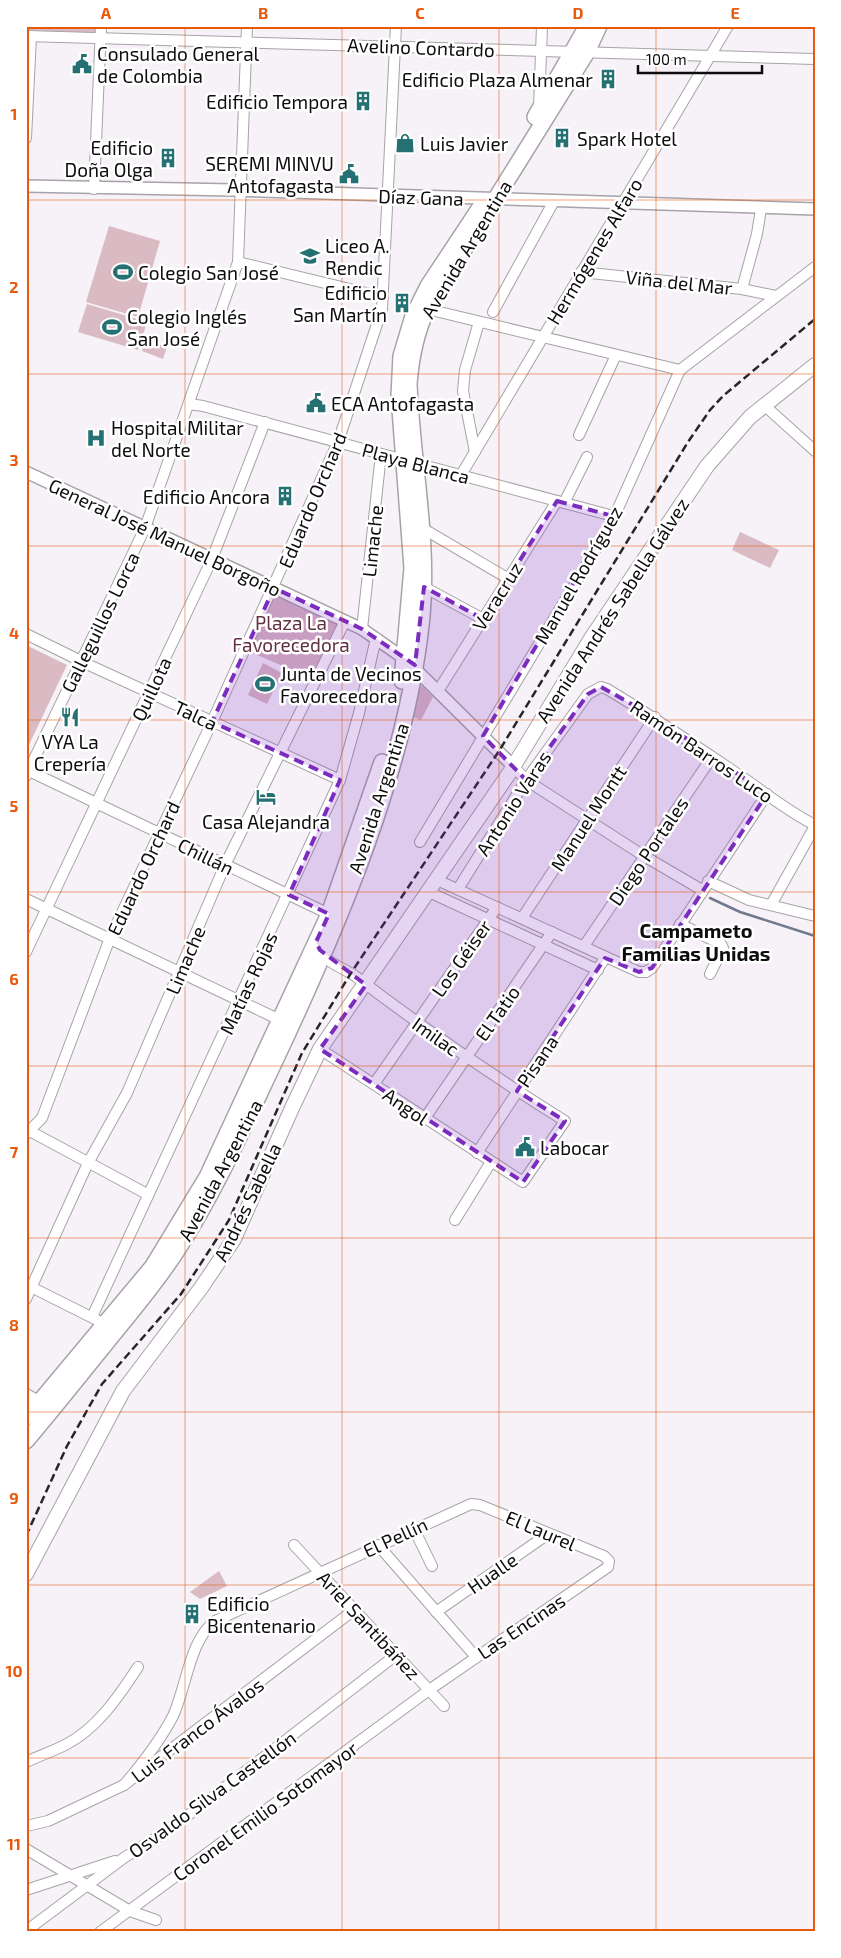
<svg xmlns="http://www.w3.org/2000/svg" width="841" height="1958" viewBox="0 0 841 1958" font-family="'Exo 2',sans-serif">
<style>
.green{fill:#dabac3}
.lines{fill:none;stroke-linecap:round;stroke-linejoin:round}
.stream{stroke:#71798d;stroke-width:2.5}
.minor-casing{stroke:#a7a3a8;stroke-width:12}
.tertiary-casing{stroke:#a7a3a8;stroke-width:14}
.secondary-casing{stroke:#a7a3a8;stroke-width:16}
.primary-casing{stroke:#a7a3a8;stroke-width:18}
.minor{stroke:#fff;stroke-width:10}
.tertiary{stroke:#fff;stroke-width:11}
.secondary{stroke:#fff;stroke-width:14}
.primary{stroke:#fff;stroke-width:15}
.rail{stroke:#272527;stroke-width:2.5;stroke-dasharray:8 4;stroke-linecap:butt}
.marked{fill:#7b2cbf;fill-opacity:0.2;stroke:#7b2cbf;stroke-width:4;stroke-dasharray:10 6;stroke-linejoin:round}
.grid{fill:none;stroke:#e8590c;stroke-width:1;stroke-opacity:0.55}
.labels{text-anchor:middle;dominant-baseline:central;stroke-width:5;stroke-linejoin:round;paint-order:stroke}
.street-label{font-size:19px;fill:#0e0d0e;stroke:#fff}
.poi-label{font-size:19px;fill:#0e0d0e;stroke:#fff;text-anchor:start}
.park-label{font-size:19px;fill:#613041;stroke:#fff}
.neighbourhood-label{font-size:20px;font-weight:bold;fill:#0e0d0e;stroke:#fff}
.neatline{fill:none;stroke:#e8590c;stroke-width:2}
.grid-label{font-size:16px;text-anchor:middle;font-weight:bold;fill:#e8590c}
</style>
<rect width="100%" height="100%" fill="#f6f2f8"/>
<g class="green">
<path d="M26 26H95V33L26 30Z"/>
<path d="M109 226 160 241 138 317 86 302Z"/>
<path d="M87 304 147 322 138 350 78 332Z"/>
<path d="M145 340 167 347 163 359 142 351Z"/>
<path d="M740 532 779 550 770 568 732 550Z"/>
<path d="M274 588 345 621 316 680 245 650Z"/>
<path d="M26 645 67 665 26 751Z"/>
<path d="M263 663 282 673 267 704 248 695Z"/>
<path d="M422 686 433 697 421 720 413 717 418 688Z"/>
<path d="M219 1571 227 1586 200 1599 190 1592Z"/>
</g>
<g class="lines">
<path class="stream" d="M710 898 740 912 815 936"/>
<defs>
<g id="minor">
<path d="M26 36 815 59"/>
<path d="M539 108 542 26"/>
<path d="M26 138 31 36"/>
<path d="M94 189 101 26"/>
<path d="M238 262 383 297"/>
<path d="M581 272 742 289 776 296"/>
<path d="M742 289 757 234 761 209"/>
<path d="M427 309 680 370"/>
<path d="M493 312 554 201"/>
<path d="M189 404 203 406 613 516"/>
<path d="M764 405 815 451"/>
<path d="M579 435 616 355"/>
<path d="M475 452 463 391 465 370 479 322"/>
<path d="M461 475 728 26"/>
<path d="M564 503 587 457"/>
<path d="M422 528 509 579"/>
<path d="M424 587 483 619"/>
<path d="M362 629 381 454"/>
<path d="M26 634 89 665 340 780"/>
<path d="M438 691 557 501"/>
<path d="M514 767 526 780 644 856 702 890"/>
<path d="M29 771 329 914"/>
<path d="M26 776 145 528 238 262 247 26"/>
<path d="M420 842 611 524 680 370 815 267"/>
<path d="M437 880 639 972H646L652 968 767 794"/>
<path d="M708 881 749 900 815 916"/>
<path d="M458 889 526 780 588 694 601 687 607 689C654 717 699 748 745 779 768 795 789 812 815 825"/>
<path d="M429 892 598 970"/>
<path d="M26 899 280 1020"/>
<path d="M771 905 815 826"/>
<path d="M522 918 655 717"/>
<path d="M680 924 721 944 723 948 710 974"/>
<path d="M584 946 712 757"/>
<path d="M26 952 212 559 265 422"/>
<path d="M320 1049 523 1182 565 1121C493 1076 423 1028 355 976 344 968 328 964 321 952"/>
<path d="M374 1084 497 907"/>
<path d="M425 1118 552 932"/>
<path d="M26 1129 147 1194"/>
<path d="M26 1134 42 1118 110 938 212 722 338 442 382 309 396 26"/>
<path d="M477 1153 605 958"/>
<path d="M455 1220 491 1162"/>
<path d="M27 1285 97 1320"/>
<path d="M26 1299 88 1163 127 1093 225 865 345 621"/>
<path d="M92 1317 340 780 359 713 376 638"/>
<path d="M414 1529 432 1566"/>
<path d="M294 1545 444 1706"/>
<path d="M378 1545 476 1657"/>
<path d="M436 1612 548 1534"/>
<path d="M26 1762C39 1756 53 1751 65 1745 97 1729 119 1696 138 1667"/>
<path d="M26 1826 48 1821 124 1785 354 1610"/>
<path d="M26 1849 130 1911 156 1920"/>
<path d="M26 1890 115 1861"/>
<path d="M26 1931 125 1857 164 1833 211 1798 396 1655"/>
<path d="M100 1932 429 1690 608 1567 609 1561 604 1556 480 1505 471 1504 215 1621C190 1639 186 1688 173 1716 160 1741 142 1764 124 1785"/>
</g>
<g id="tertiary">
<path d="M26 186 233 190 815 209"/>
<path d="M26 472 362 629 405 659 514 767"/>
</g>
<g id="secondary">
<path d="M26 1396 48 1409"/>
<path d="M26 1574 123 1391 201 1288 234 1239 292 1108 320 1049 510 772 592 637 707 466 750 417 815 365"/>
</g>
<g id="primary">
<path d="M535 117 587 26"/>
<path d="M402 681 412 568 399 396 401 356 413 316 428 286 483 203"/>
<path d="M26 1418 153 1266 207 1177 329 914 382 762"/>
<path d="M26 1441C54 1408 80 1375 107 1342 132 1311 157 1282 178 1249 216 1190 244 1126 274 1063 339 925 407 768 422 616 429 538 412 461 409 384 411 357 416 333 427 309L587 52 599 26"/>
</g>
</defs>
<use href="#minor" class="minor-casing"/>
<use href="#tertiary" class="tertiary-casing"/>
<use href="#secondary" class="secondary-casing"/>
<use href="#primary" class="primary-casing"/>
<use href="#minor" class="minor"/>
<use href="#tertiary" class="tertiary"/>
<use href="#secondary" class="secondary"/>
<use href="#primary" class="primary"/>
<path class="rail" d="M26 1536 67 1446 102 1384 181 1294 229 1220 302 1053 351 973 499 751 688 442 710 410 723 396 815 319"/>
</g>
<path class="marked" d="M557 501 613 516 483 736 526 780 588 694 601 687 655 717 767 794 652 968 639 972 605 958 517 1091 565 1121 523 1182 320 1049 366 985 320 950 316 942 329 914 289 895 340 780 212 722 274 588 362 629 415 665 424 587 483 619Z"/>
<path class="grid" d="M185 26V1932M342 26V1932M499 26V1932M656 26V1932M26 200H815M26 374H815M26 546H815M26 720H815M26 892H815M26 1066H815M26 1238H815M26 1412H815M26 1585H815M26 1758H815"/>
<defs>
<symbol id="civic-bare" viewBox="-9 -9 18 18"><path d="M-.6-6.5H3V-4.5H.6V-3L4-1V1h2V6H-6V1h2V-1L-.6-3ZM-1.2 2.5V6h2.4V2.5Z" fill="#257073" stroke="#fff" stroke-width="2.5" paint-order="stroke"/></symbol>
<symbol id="building-bare" viewBox="-9 -9 18 18"><path d="M-4-6H4V6H1V3H-1V6H-4ZM-2.5-4.3h1.7v1.8h-1.7ZM.8-4.3h1.7v1.8H.8ZM-2.5-1h1.7V.8h-1.7ZM.8-1h1.7V.8H.8Z" fill="#257073" stroke="#fff" stroke-width="2.5" paint-order="stroke"/></symbol>
<symbol id="shop-bare" viewBox="-9 -9 18 18"><path d="M-5-2.5h2.3a2.7 3.5 0 0 1 5.4 0H5L5.5 6h-11ZM-1.5-2.5h3a1.5 2.3 0 0 0-3 0Z" fill="#257073" stroke="#fff" stroke-width="2.5" paint-order="stroke"/></symbol>
<symbol id="school-bare" viewBox="-9 -9 18 18"><path d="M0-5L7-2L0 1L-7-2ZM-4 1L0 2.5L4 1V4Q0 6-4 4Z" fill="#257073" stroke="#fff" stroke-width="2.5" paint-order="stroke"/></symbol>
<symbol id="stadium-bare" viewBox="-9 -9 18 18"><path d="M0-5a6.5 5 0 1 0 0 10a6.5 5 0 1 0 0-10ZM-3.5-1.8h7v3.6h-7Z" fill="#257073" stroke="#fff" stroke-width="2.5" paint-order="stroke"/></symbol>
<symbol id="hospital-bare" viewBox="-9 -9 18 18"><path d="M-5-5h3v3.5h4V-5h3V5h-3V1.5h-4V5h-3Z" fill="#257073" stroke="#fff" stroke-width="2.5" paint-order="stroke"/></symbol>
<symbol id="restaurant-bare" viewBox="-9 -9 18 18"><path d="M-5-6h1v4h1v-4h1v4h1v-4h1v5L-1.5 .5V6h-2V.5L-5-1ZM5-6V6H3V1.5H1.5Q1.5-4 5-6Z" fill="#257073" stroke="#fff" stroke-width="2.5" paint-order="stroke"/></symbol>
<symbol id="hotel-bare" viewBox="-9 -9 18 18"><path d="M-6-4.5h1.5V1H6V5H4.5V3h-9V5H-6ZM-4 0a1.8 1.8 0 1 1 3.6 0ZM.5 0V-2.5h3Q6-2.5 6 0Z" fill="#257073" stroke="#fff" stroke-width="2.5" paint-order="stroke"/></symbol>
</defs>
<g fill-rule="evenodd">
<use href="#civic-bare" x="68" y="50" width="28" height="28"/>
<use href="#building-bare" x="594" y="65" width="28" height="28"/>
<use href="#building-bare" x="349" y="87" width="28" height="28"/>
<use href="#building-bare" x="548" y="124" width="28" height="28"/>
<use href="#shop-bare" x="391" y="129" width="28" height="28"/>
<use href="#building-bare" x="154" y="144" width="28" height="28"/>
<use href="#civic-bare" x="335" y="160" width="28" height="28"/>
<use href="#school-bare" x="296" y="242" width="28" height="28"/>
<use href="#stadium-bare" x="109" y="258" width="28" height="28"/>
<use href="#building-bare" x="388" y="289" width="28" height="28"/>
<use href="#stadium-bare" x="98" y="313" width="28" height="28"/>
<use href="#civic-bare" x="302" y="389" width="28" height="28"/>
<use href="#hospital-bare" x="82" y="424" width="28" height="28"/>
<use href="#building-bare" x="271" y="482" width="28" height="28"/>
<use href="#stadium-bare" x="251" y="670" width="28" height="28"/>
<use href="#restaurant-bare" x="56" y="703" width="28" height="28"/>
<use href="#hotel-bare" x="252" y="783" width="28" height="28"/>
<use href="#civic-bare" x="511" y="1133" width="28" height="28"/>
<use href="#building-bare" x="178" y="1600" width="28" height="28"/>
</g>
<g class="labels">
<g class="street-label">
<text transform="translate(421 47) rotate(2)">Avelino Contardo</text>
<text transform="translate(421 197) rotate(2)">Díaz Gana</text>
<text transform="translate(466 249) rotate(-59)">Avenida Argentina</text>
<text transform="translate(594 251) rotate(-59)">Hermógenes Alfaro</text>
<text transform="translate(679 282) rotate(6)">Viña del Mar</text>
<text transform="translate(416 463) rotate(15)">Playa Blanca</text>
<text transform="translate(312 500) rotate(-67)">Eduardo Orchard</text>
<text transform="translate(165 537) rotate(25)">General José Manuel Borgoño</text>
<text transform="translate(372 541) rotate(-84)">Limache</text>
<text transform="translate(578 575) rotate(-60)">Manuel Rodríguez</text>
<text transform="translate(497 596) rotate(-58)">Veracruz</text>
<text transform="translate(612 610) rotate(-57)">Avenida Andrés Sabella Gálvez</text>
<text transform="translate(100 622) rotate(-64)">Galleguillos Lorca</text>
<text transform="translate(151 689) rotate(-65)">Quillota</text>
<text transform="translate(196 715) rotate(25)">Talca</text>
<text transform="translate(702 751) rotate(34)">Ramón Barros Luco</text>
<text transform="translate(378 798) rotate(-72)">Avenida Argentina</text>
<text transform="translate(513 803) rotate(-57)">Antonio Varas</text>
<text transform="translate(588 818) rotate(-57)">Manuel Montt</text>
<text transform="translate(648 851) rotate(-56)">Diego Portales</text>
<text transform="translate(206 856) rotate(26)">Chillán</text>
<text transform="translate(143 868) rotate(-65)">Eduardo Orchard</text>
<text transform="translate(461 958) rotate(-55)">Los Géiser</text>
<text transform="translate(185 960) rotate(-67)">Limache</text>
<text transform="translate(248 983) rotate(-65)">Matías Rojas</text>
<text transform="translate(497 1013) rotate(-55)">El Tatio</text>
<text transform="translate(436 1036) rotate(35)">Imilac</text>
<text transform="translate(537 1061) rotate(-56)">Pisana</text>
<text transform="translate(406 1106) rotate(34)">Angol</text>
<text transform="translate(220 1170) rotate(-62)">Avenida Argentina</text>
<text transform="translate(247 1202) rotate(-64)">Andrés Sabella</text>
<text transform="translate(541 1530) rotate(23)">El Laurel</text>
<text transform="translate(395 1537) rotate(-25)">El Pellín</text>
<text transform="translate(492 1573) rotate(-35)">Hualle</text>
<text transform="translate(369 1625) rotate(47)">Ariel Santibáñez</text>
<text transform="translate(521 1626) rotate(-34)">Las Encinas</text>
<text transform="translate(197 1730) rotate(-37)">Luis Franco Ávalos</text>
<text transform="translate(212 1794) rotate(-36)">Osvaldo Silva Castellón</text>
<text transform="translate(265 1811) rotate(-36)">Coronel Emilio Sotomayor</text>
</g>
<g class="poi-label">
<text x="97" y="53">Consulado General<tspan x="97" dy="22">de Colombia</tspan></text>
<text x="593" y="79" text-anchor="end">Edificio Plaza Almenar</text>
<text x="348" y="101" text-anchor="end">Edificio Tempora</text>
<text x="577" y="138">Spark Hotel</text>
<text x="420" y="143">Luis Javier</text>
<text x="153" y="147" text-anchor="end">Edificio<tspan x="153" dy="22">Doña Olga</tspan></text>
<text x="334" y="163" text-anchor="end">SEREMI MINVU<tspan x="334" dy="22">Antofagasta</tspan></text>
<text x="325" y="245">Liceo A.<tspan x="325" dy="22">Rendic</tspan></text>
<text x="138" y="272">Colegio San José</text>
<text x="387" y="292" text-anchor="end">Edificio<tspan x="387" dy="22">San Martín</tspan></text>
<text x="127" y="316">Colegio Inglés<tspan x="127" dy="22">San José</tspan></text>
<text x="331" y="403">ECA Antofagasta</text>
<text x="111" y="427">Hospital Militar<tspan x="111" dy="22">del Norte</tspan></text>
<text x="270" y="496" text-anchor="end">Edificio Ancora</text>
<text x="280" y="673">Junta de Vecinos<tspan x="280" dy="22">Favorecedora</tspan></text>
<text x="70" y="741" text-anchor="middle">VYA La<tspan x="70" dy="22">Crepería</tspan></text>
<text x="266" y="821" text-anchor="middle">Casa Alejandra</text>
<text x="540" y="1147">Labocar</text>
<text x="207" y="1603">Edificio<tspan x="207" dy="22">Bicentenario</tspan></text>
</g>
<g class="park-label">
<text x="291" y="622">Plaza La<tspan x="291" dy="22">Favorecedora</tspan></text>
</g>
<g class="neighbourhood-label">
<text x="696" y="930">Campameto<tspan x="696" dy="23">Familias Unidas</tspan></text>
</g>
</g>
<rect width="841" height="1958" fill="none" stroke="#ffffff" stroke-width="55"/>
<path d="M638 65v8h124v-8" fill="none" stroke="#0e0d0e" stroke-width="2.5"/>
<text x="646" y="65" font-size="15" fill="#0e0d0e" stroke="#ffffff" stroke-width="4" paint-order="stroke">100 m</text>
<rect x="28" y="28" width="786" height="1902" class="neatline"/>
<g class="grid-label">
<text x="106" y="19">A</text>
<text x="263" y="19">B</text>
<text x="420" y="19">C</text>
<text x="578" y="19">D</text>
<text x="735" y="19">E</text>
<text x="14" y="120">1</text>
<text x="14" y="293">2</text>
<text x="14" y="466">3</text>
<text x="14" y="639">4</text>
<text x="14" y="812">5</text>
<text x="14" y="985">6</text>
<text x="14" y="1158">7</text>
<text x="14" y="1331">8</text>
<text x="14" y="1504">9</text>
<text x="14" y="1677">10</text>
<text x="14" y="1850">11</text>
</g>
</svg>
